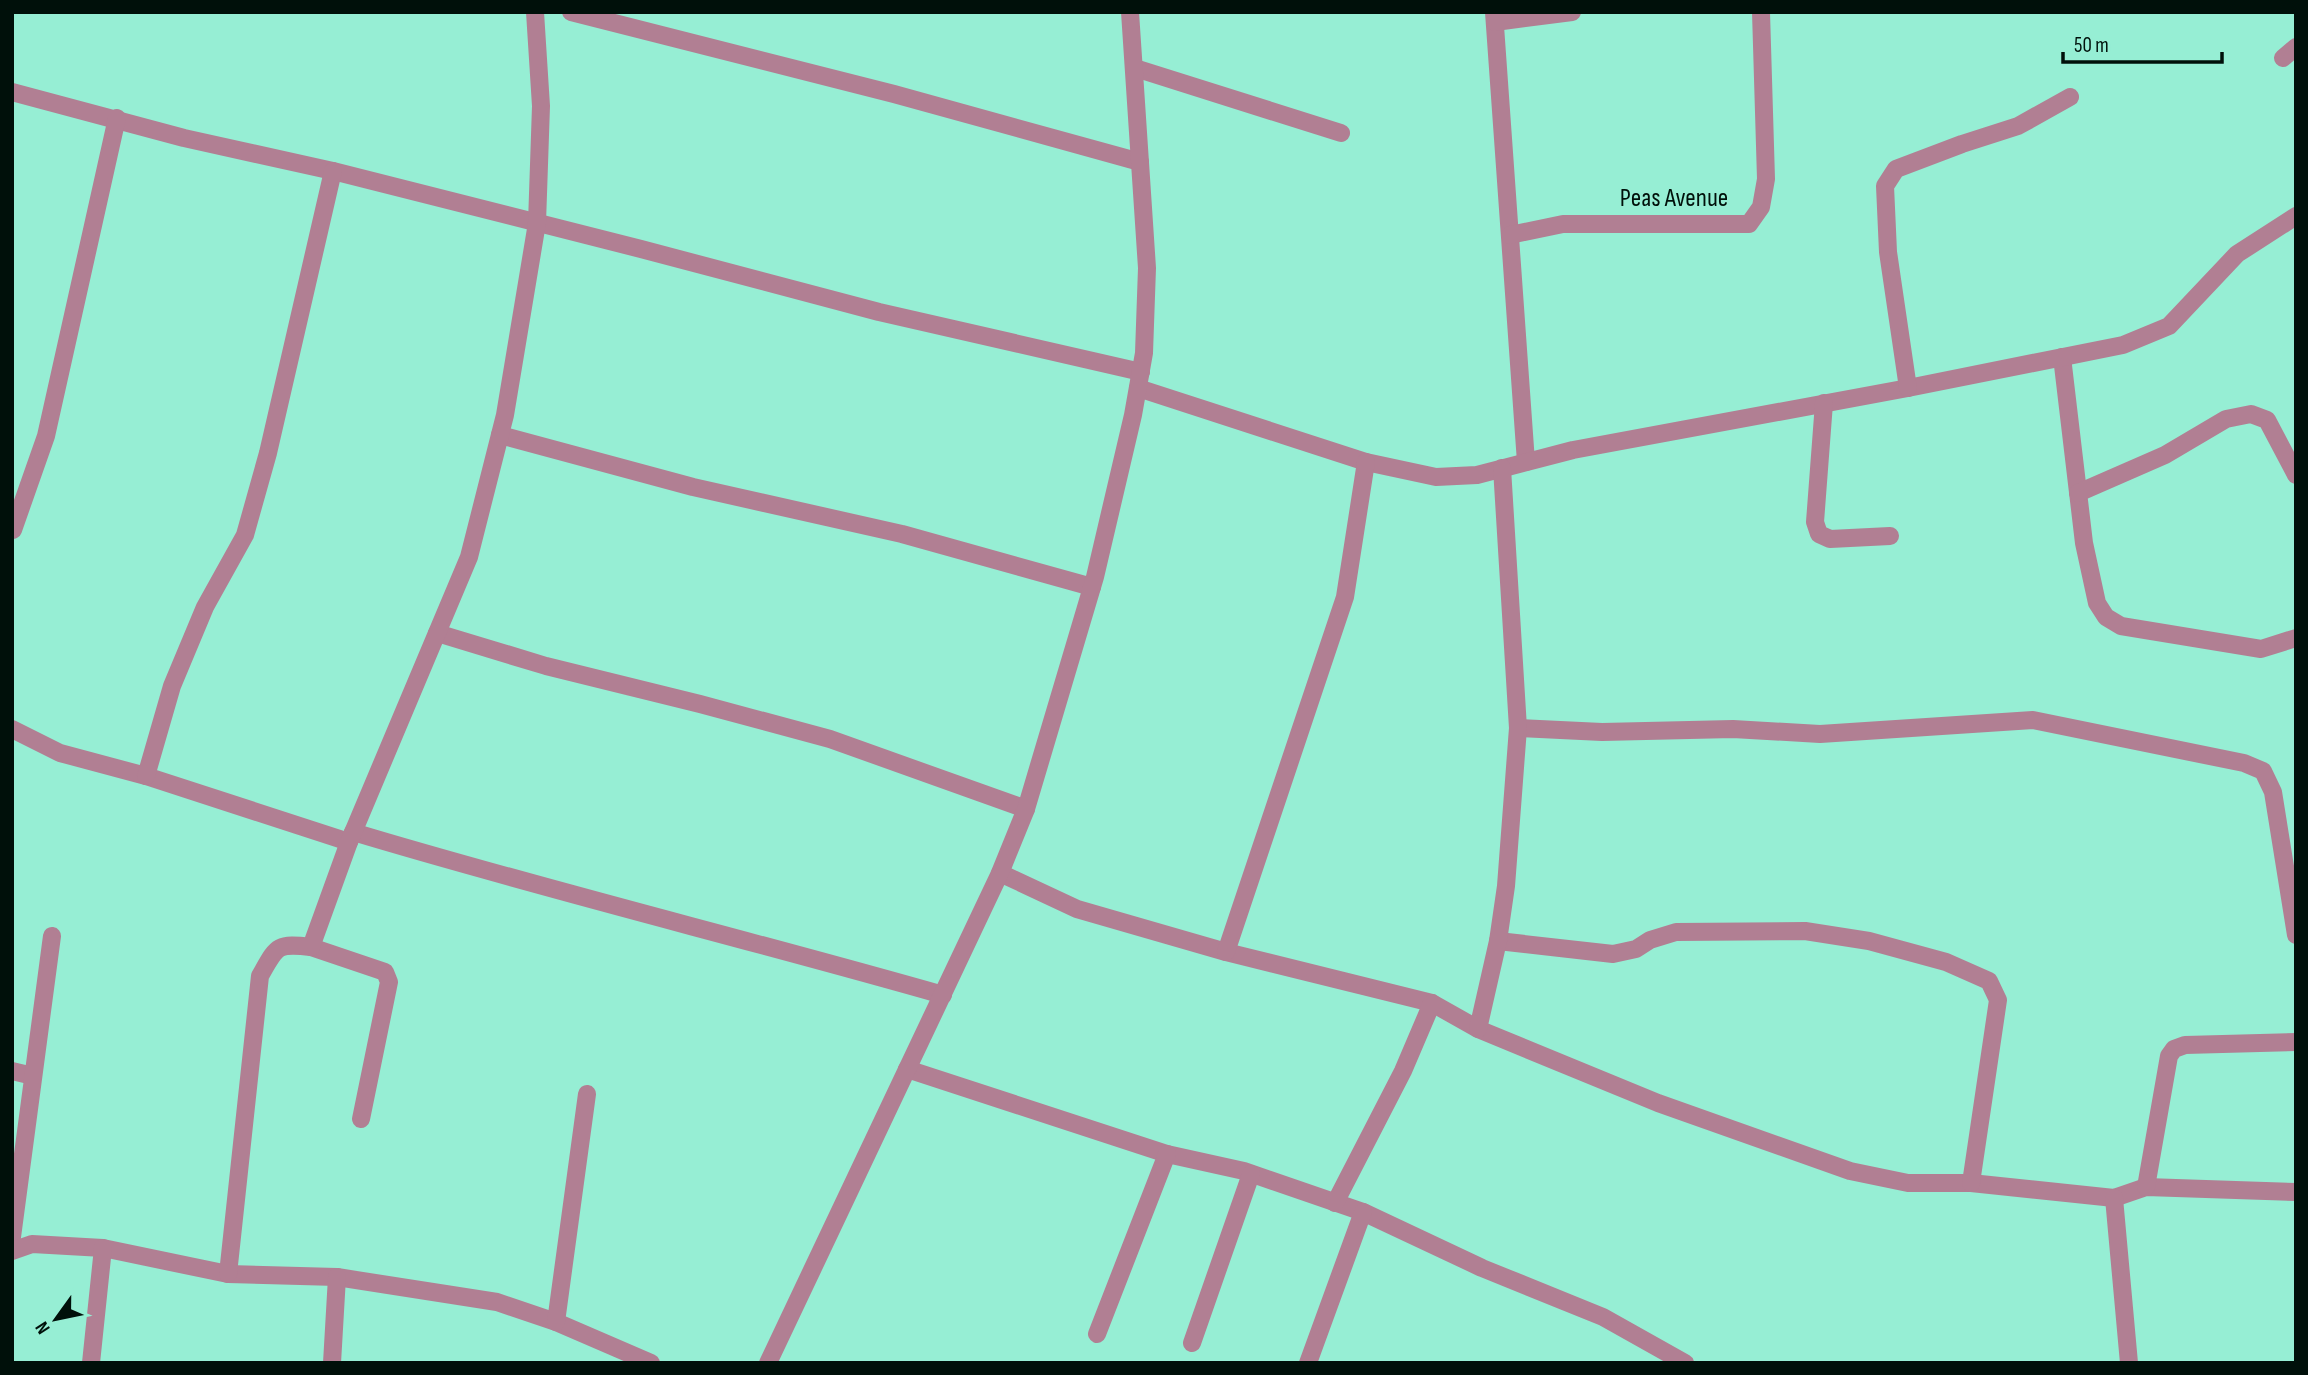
<svg xmlns="http://www.w3.org/2000/svg" width="2308" height="1375" viewBox="0 0 2308 1375" font-family="'Sofia Sans Condensed',sans-serif">
<style>
.lines{fill:none;stroke-linecap:round;stroke-linejoin:round}
.minor{stroke:#b17f93;stroke-width:18}
.labels{text-anchor:middle;dominant-baseline:central;stroke-width:5;stroke-linejoin:round;paint-order:stroke}
.street-label{font-size:26px;fill:#00100a;stroke:#96eed4}
</style>
<rect width="100%" height="100%" fill="#96eed4"/>
<g class="lines">
<g class="minor">
<path d="M571 12 894 94 1140 162"/>
<path d="M1494 12 1526 462"/>
<path d="M1495 22 1572 12"/>
<path d="M2283 58 2296 47"/>
<path d="M1135 68 1341 133"/>
<path d="M12 92 184 138 333 171 641 249 879 312 1141 372"/>
<path d="M1510 235 1563 224H1749L1761 207 1766 179 1761 12"/>
<path d="M2062 357 2084 543 2097 603 2106 617 2121 626 2261 649 2296 638"/>
<path d="M1138 388 1366 462 1436 477 1477 475 1573 450 1908 388 2123 345 2169 326 2237 254 2296 216"/>
<path d="M1908 388 1888 252 1885 186 1896 169 1962 144 2018 126 2070 97"/>
<path d="M1824 403 1815 522 1819 534 1830 539 1890 536"/>
<path d="M500 435 693 487 902 534 1092 587"/>
<path d="M2078 493 2165 455 2226 419 2251 414 2267 420 2296 475"/>
<path d="M13 530 46 436 117 118"/>
<path d="M437 633 546 666 700 704 830 739 1026 809"/>
<path d="M1518 728 1602 732 1733 729 1820 734 2033 720 2244 763 2263 771 2273 792 2296 935"/>
<path d="M12 729 60 753 146 776 349 842"/>
<path d="M146 776 172 686 205 607 245 535 268 453 333 171"/>
<path d="M353 832C549 891 747 939 943 995"/>
<path d="M1000 873 1077 909 1226 952 1432 1003 1478 1029 1658 1103 1850 1171 1908 1183H1971L2114 1198 2146 1187 2296 1192"/>
<path d="M1498 941 1613 954 1636 949 1650 940 1676 932 1805 931 1869 941 1946 962 1989 981 1998 1000 1971 1183"/>
<path d="M311 947 385 972 389 982 361 1119"/>
<path d="M1226 952 1345 597 1366 462"/>
<path d="M1478 1029 1498 941 1506 886 1518 728 1502 468"/>
<path d="M907 1069 1167 1154 1244 1171 1363 1212 1482 1268 1603 1317 1685 1363"/>
<path d="M12 1071 33 1076"/>
<path d="M2146 1187 2169 1056 2174 1049 2185 1045 2296 1042"/>
<path d="M2114 1198 2129 1363"/>
<path d="M1335 1203 1403 1071 1432 1003"/>
<path d="M12 1237 52 936"/>
<path d="M12 1251 32 1244 103 1248 228 1274 337 1277 497 1302 556 1322 651 1363"/>
<path d="M228 1274 260 976C277 946 276 943 311 947L349 842 469 557 505 415 537 223 541 106 535 12"/>
<path d="M556 1322 587 1094"/>
<path d="M1097 1334 1167 1154"/>
<path d="M1192 1343 1251 1174"/>
<path d="M91 1363 103 1248"/>
<path d="M332 1363 337 1277"/>
<path d="M768 1363 1000 873 1026 809 1095 577 1133 415 1144 353 1147 268 1130 12"/>
<path d="M1308 1363 1363 1212"/>
</g>
</g>
<g class="labels">
<g class="street-label">
<text x="1674" y="198">Peas Avenue</text>
</g>
</g>
<rect width="2308" height="1375" fill="none" stroke="#00100a" stroke-width="28"/>
<g transform="translate(56 1319) rotate(237)" stroke="#96eed4" stroke-width="5" paint-order="stroke">
<path d="M0-5L12 26L0 18L-12 26Z" fill="#00100a"/>
<text y="-10" font-size="19" font-weight="bold" text-anchor="middle" fill="#00100a">N</text>
</g>
<path d="M2063 52v10h159v-10" fill="none" stroke="#00100a" stroke-width="3.5"/>
<text x="2074" y="52" font-size="21" fill="#00100a" stroke="#96eed4" stroke-width="5" paint-order="stroke">50 m</text>
</svg>
